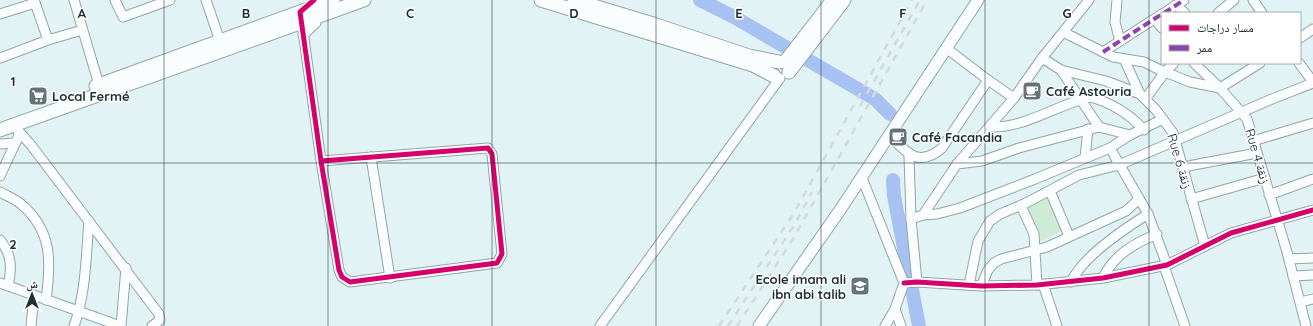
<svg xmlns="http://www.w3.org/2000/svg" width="1313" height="326" viewBox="0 0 1313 326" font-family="Quicksand,'Noto Naskh Arabic',sans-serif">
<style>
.green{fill:#ceebd6}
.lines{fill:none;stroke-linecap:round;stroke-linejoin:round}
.river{stroke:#a8c1f3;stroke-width:14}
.minor-casing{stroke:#95a4a6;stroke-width:11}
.tertiary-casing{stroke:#95a4a6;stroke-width:13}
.secondary-casing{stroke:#95a4a6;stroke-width:15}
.minor{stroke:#fafdfe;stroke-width:9}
.tertiary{stroke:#fafdfe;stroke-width:11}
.secondary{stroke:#fafdfe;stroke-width:13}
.rail{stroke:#d4dada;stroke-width:2.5;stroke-dasharray:7 7;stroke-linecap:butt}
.quiet{stroke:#8e44ad;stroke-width:4;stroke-dasharray:8 4;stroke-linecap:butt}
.cycleway-casing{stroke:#fff;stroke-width:8}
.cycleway{stroke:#d6006c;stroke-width:5}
.grid{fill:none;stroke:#202f31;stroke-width:1;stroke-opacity:0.55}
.labels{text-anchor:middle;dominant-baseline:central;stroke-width:3;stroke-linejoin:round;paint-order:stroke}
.poi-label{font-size:13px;font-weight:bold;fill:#202f31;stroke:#fff;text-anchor:start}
.street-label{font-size:13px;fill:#202f31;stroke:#fff}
.grid-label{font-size:13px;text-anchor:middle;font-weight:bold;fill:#202f31;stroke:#fff;stroke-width:3;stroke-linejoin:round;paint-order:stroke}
</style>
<rect width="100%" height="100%" fill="#e1f3f5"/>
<path class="green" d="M1046 197 1063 230 1041 241 1024 207Z"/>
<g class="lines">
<g class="river">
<path d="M700 0 734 17 875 99 890 114"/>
<path d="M893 180 894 196 919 326"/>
</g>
<defs>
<g id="minor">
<path d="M34 0 48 40"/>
<path d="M74 0 99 85"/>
<path d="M115 0 123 17 170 0"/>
<path d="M206 0 220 41"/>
<path d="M1117 0 1115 22 1120 41"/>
<path d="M1253 0 1262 13"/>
<path d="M1176 5 1185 13"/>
<path d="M1164 13 1184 0"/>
<path d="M1218 13 1234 0"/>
<path d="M0 14 35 3"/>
<path d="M301 17 321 161 339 270 342 277 350 282 497 263 502 254 492 154 488 148 321 161"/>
<path d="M1155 19 1162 28"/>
<path d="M1063 32 1113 57 1144 62 1160 70 1190 82 1220 88 1260 63"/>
<path d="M303 35 316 23 315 14"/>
<path d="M1300 38 1313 29"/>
<path d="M1103 52 1162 14"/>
<path d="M0 58 48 40 82 30"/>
<path d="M1042 58 1061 70 1106 81 1140 94 1156 110 1173 133 1205 246"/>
<path d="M1124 59 1140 94"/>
<path d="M1194 63 1220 88 1247 119 1287 252 1306 326"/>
<path d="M1299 63 1313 82"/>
<path d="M1061 70 1099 127"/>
<path d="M988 80 1014 98"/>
<path d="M1146 98 1165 72 1174 63"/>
<path d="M13 125 31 145 159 314 160 320 152 326"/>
<path d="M990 127C1026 128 1056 105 1090 97 1110 102 1130 114 1144 130"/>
<path d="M890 136C907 153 919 168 942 148L988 80 946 48"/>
<path d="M1253 141 1313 123"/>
<path d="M0 144 15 143"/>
<path d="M1110 148 1148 214 1167 265"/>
<path d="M909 155 911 219 917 282"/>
<path d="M371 157 390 278"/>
<path d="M1085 158 1088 129"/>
<path d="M957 164 982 161 1019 148 1099 127 1130 135"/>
<path d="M1183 167 1257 153"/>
<path d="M0 176 20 133"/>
<path d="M862 178 904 283 895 309 885 326"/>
<path d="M1050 191 1069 236"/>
<path d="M0 192C7 196 15 199 21 204 53 231 51 263 46 300"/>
<path d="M1269 195 1313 179"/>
<path d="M1191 199 1265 178"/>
<path d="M1021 206 1034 234 1037 285"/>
<path d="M923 215 957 164 1014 98 1042 58 1089 0"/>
<path d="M911 219 923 215 937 214 960 208 1035 179 1110 148 1130 135 1163 119"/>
<path d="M0 240C12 254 12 269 8 286"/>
<path d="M1289 259 1313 258"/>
<path d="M1164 266 1185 326"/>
<path d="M1293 276 1313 275"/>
<path d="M1103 278C1114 255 1133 244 1157 234"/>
<path d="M1071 282C1083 256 1124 229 1148 214"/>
<path d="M0 283 120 326"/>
<path d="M904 283 917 282 981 286 1037 285 1103 278 1167 265 1231 233 1313 210"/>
<path d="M1043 284 1057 326"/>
<path d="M969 285 978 241 990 221 1000 214 1024 204 1079 175 1119 165 1272 99 1313 83"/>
<path d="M981 286 988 270 994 263 1001 259 1047 247 1126 211 1139 199"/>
<path d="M1300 302 1313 299"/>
<path d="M895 309 901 326"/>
<path d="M31 326 34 295"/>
<path d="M74 326C86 293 86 256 89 221"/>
<path d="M121 326 126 268"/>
<path d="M600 326 780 78"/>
</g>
<path id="tertiary" d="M759 326 840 210 978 0"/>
<g id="secondary">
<path d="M541 0 753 65 774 76"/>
<path d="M574 0 653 24 749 56 779 62"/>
<path d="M785 62 833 0"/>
<path d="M789 72 844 0"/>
<path d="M96 86 333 0"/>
<path d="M0 130 364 0"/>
</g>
</defs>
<use href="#minor" class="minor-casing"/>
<use href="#tertiary" class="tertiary-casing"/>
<use href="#secondary" class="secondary-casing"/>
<use href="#minor" class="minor"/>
<use href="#tertiary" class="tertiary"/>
<use href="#secondary" class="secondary"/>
<g class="rail">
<path d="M860 106 920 0"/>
<path d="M719 326 794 213 912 0"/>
<path d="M728 326 795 224 812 192"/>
<path d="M737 326 793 239 927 0"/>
</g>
<g class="quiet">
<path d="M1164 13 1184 0"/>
<path d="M1103 52 1162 14"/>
</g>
<defs>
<g id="cycleway">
<path d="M314 0 300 12 321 161 339 270 342 277 350 282 497 263 502 254 492 154 488 148 321 161"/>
<path d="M904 283 917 282 981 286 1037 285 1103 278 1167 265 1231 233 1313 210"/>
</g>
</defs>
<use href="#cycleway" class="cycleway-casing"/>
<use href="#cycleway" class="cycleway"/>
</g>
<path class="grid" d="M164 0V326M328 0V326M492 0V326M656 0V326M821 0V326M985 0V326M1149 0V326M0 163H1313"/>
<defs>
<symbol id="cafe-square" viewBox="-11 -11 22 22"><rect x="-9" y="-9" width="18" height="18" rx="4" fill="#647476" stroke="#fff"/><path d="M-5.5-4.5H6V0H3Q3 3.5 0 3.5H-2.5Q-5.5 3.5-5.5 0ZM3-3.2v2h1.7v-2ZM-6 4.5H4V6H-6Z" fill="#fff"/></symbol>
<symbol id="supermarket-square" viewBox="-11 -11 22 22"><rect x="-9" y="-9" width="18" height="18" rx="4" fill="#647476" stroke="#fff"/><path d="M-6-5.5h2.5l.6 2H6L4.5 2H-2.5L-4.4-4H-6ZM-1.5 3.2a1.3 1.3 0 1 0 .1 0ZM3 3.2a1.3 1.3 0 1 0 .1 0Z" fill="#fff"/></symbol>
<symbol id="school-square" viewBox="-11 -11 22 22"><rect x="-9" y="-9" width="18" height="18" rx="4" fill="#647476" stroke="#fff"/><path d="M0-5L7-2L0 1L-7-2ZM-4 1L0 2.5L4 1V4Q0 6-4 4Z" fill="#fff"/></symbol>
</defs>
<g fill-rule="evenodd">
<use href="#cafe-square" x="1021" y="80" width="22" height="22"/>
<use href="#supermarket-square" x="27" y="85" width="22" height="22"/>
<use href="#cafe-square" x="887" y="126" width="22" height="22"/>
<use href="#school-square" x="849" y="275" width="22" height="22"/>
</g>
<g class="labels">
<g class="poi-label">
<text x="1046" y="91">Café Astouria</text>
<text x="52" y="96">Local Fermé</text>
<text x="912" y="137">Café Facandia</text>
<text x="846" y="279" text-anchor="end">Ecole imam ali<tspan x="846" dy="15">ibn abi talib</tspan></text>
</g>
<g class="street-label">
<text transform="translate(1258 156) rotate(73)">Rue 4 زنقة</text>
<text transform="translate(1180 161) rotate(73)">Rue 6 زنقة</text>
</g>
</g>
<g class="grid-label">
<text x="82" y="18">A</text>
<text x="246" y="18">B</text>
<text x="410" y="18">C</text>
<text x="574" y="18">D</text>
<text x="739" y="18">E</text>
<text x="903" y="18">F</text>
<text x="1067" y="18">G</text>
<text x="13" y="86">1</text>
<text x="13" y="249">2</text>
</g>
<rect x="1161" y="12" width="140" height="52" fill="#ffffff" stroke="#a6acad"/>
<rect x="1169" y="25" width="20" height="6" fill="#d6006c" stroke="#a6acad"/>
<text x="1197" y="32" font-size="12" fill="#202f31">مسار دراجات</text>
<rect x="1169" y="45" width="20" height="6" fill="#8e44ad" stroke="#a6acad"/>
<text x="1197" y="52" font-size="12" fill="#202f31">ممر</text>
<g transform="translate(32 294)" stroke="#ffffff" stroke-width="3" paint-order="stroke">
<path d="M0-3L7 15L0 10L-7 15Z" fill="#202f31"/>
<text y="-6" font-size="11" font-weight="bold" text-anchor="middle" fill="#202f31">ش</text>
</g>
</svg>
